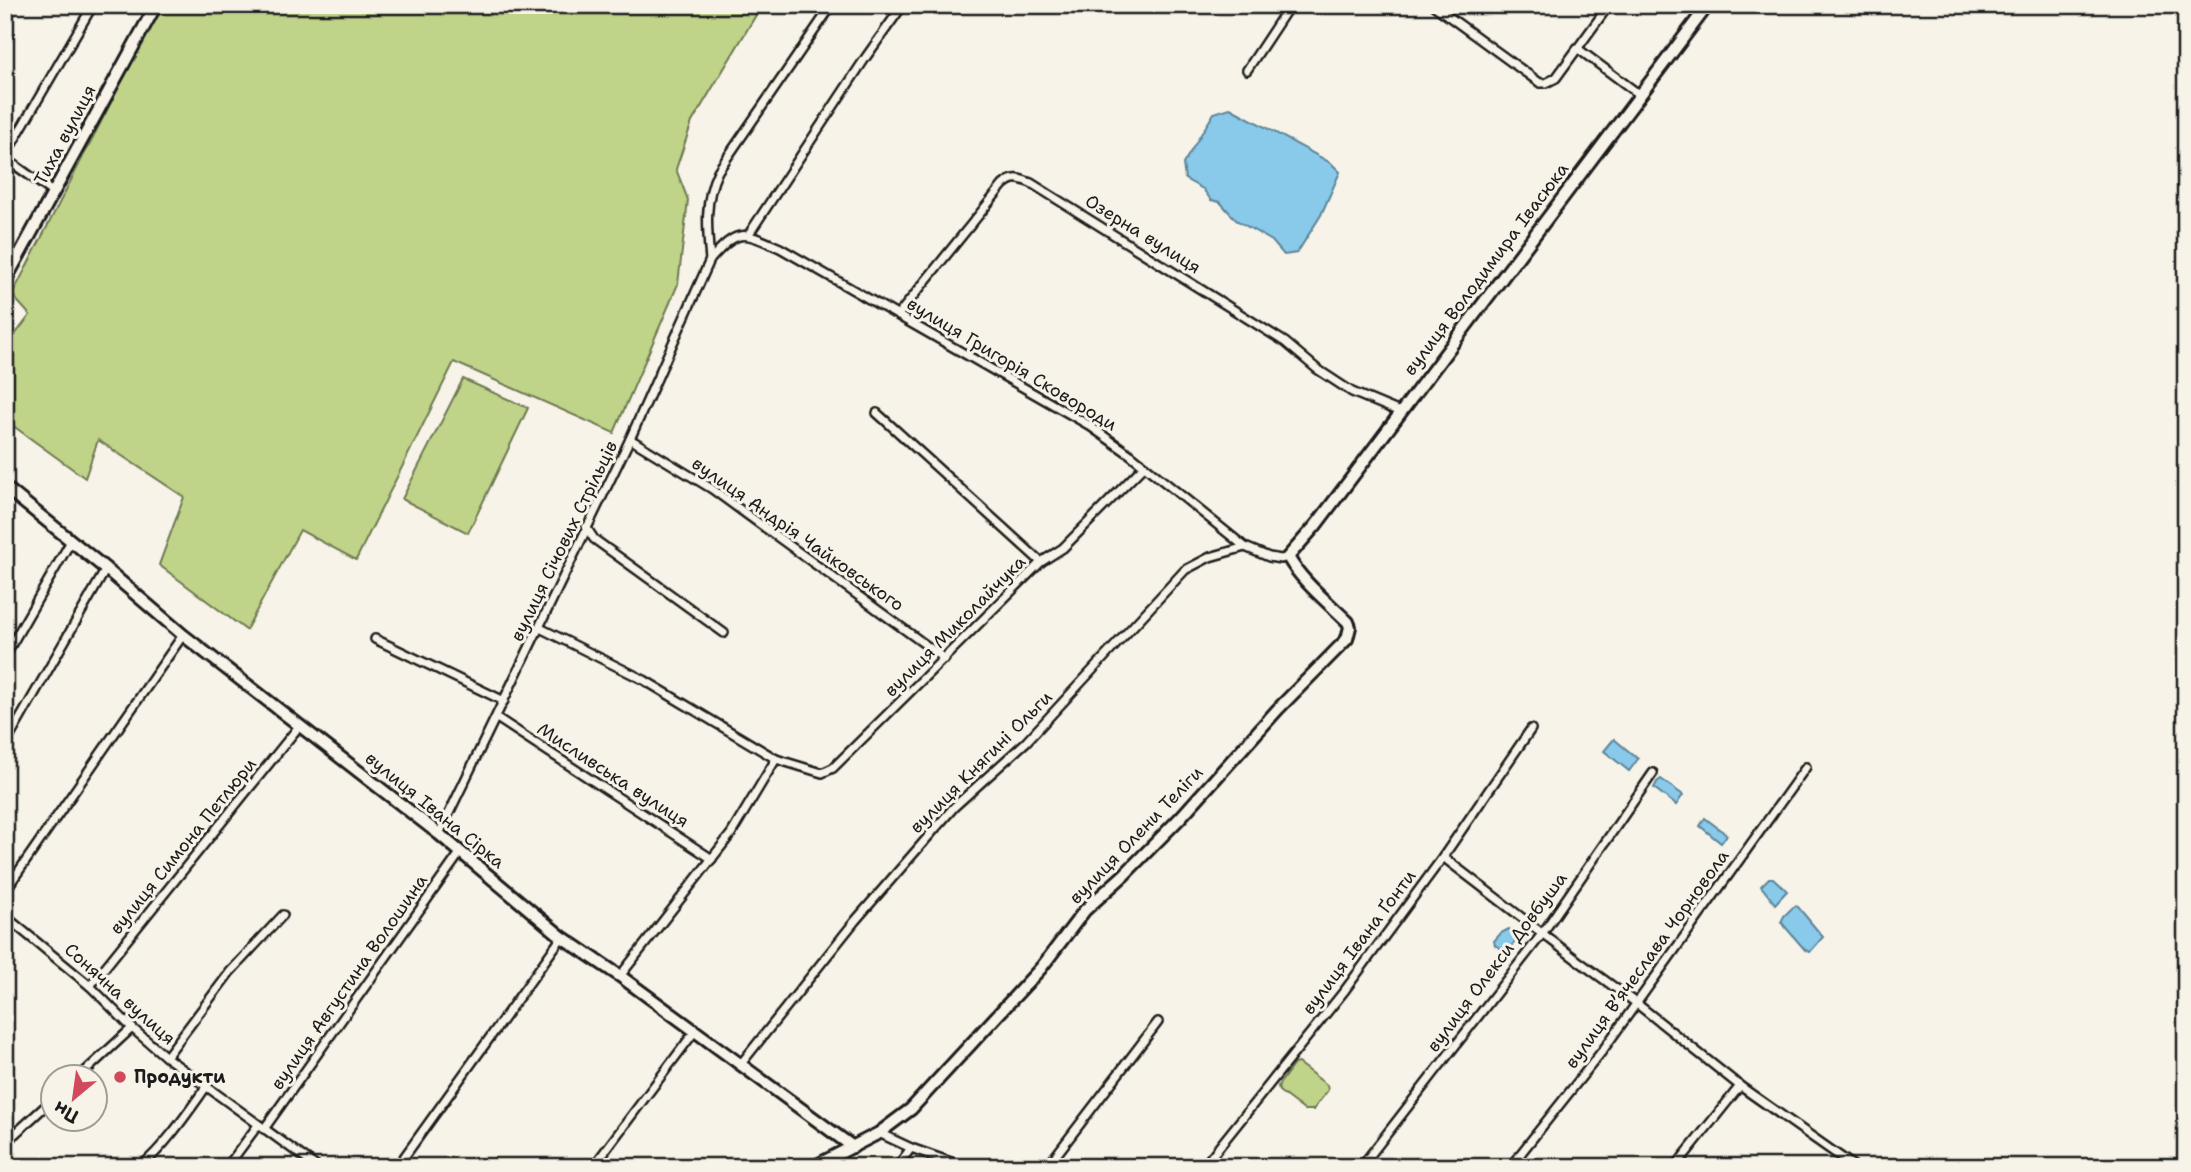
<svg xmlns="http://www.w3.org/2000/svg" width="2191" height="1172" viewBox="0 0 2191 1172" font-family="'Shantell Sans',sans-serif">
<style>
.green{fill:#bfd489;stroke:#6e7852;stroke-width:2}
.water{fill:#89c9ea;stroke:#5d8498;stroke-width:2}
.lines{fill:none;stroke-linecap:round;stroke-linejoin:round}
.street-casing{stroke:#1c1c1c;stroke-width:12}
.secondary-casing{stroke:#1c1c1c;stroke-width:16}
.street{stroke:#f7f3e8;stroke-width:7}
.secondary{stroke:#f7f3e8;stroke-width:10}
.poi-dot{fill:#d1495b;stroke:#f7f3e8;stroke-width:2.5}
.labels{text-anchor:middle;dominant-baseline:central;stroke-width:6;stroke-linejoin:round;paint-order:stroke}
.street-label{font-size:18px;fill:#1c1c1c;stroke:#f7f3e8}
.poi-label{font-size:18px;font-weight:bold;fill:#1c1c1c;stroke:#f7f3e8;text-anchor:start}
</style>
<rect width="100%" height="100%" fill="#f7f3e8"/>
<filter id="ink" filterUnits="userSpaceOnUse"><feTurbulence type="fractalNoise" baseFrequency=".0143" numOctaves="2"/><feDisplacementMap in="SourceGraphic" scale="14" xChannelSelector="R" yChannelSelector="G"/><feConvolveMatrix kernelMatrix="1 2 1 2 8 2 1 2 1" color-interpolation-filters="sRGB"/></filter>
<g filter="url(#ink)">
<g class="green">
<path d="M161 5H762L692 122 676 169 688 200 678 284 614 433 454 362 356 560 300 530 246 630 159 565 184 497 98 440 85 478 5 420V348L30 315 12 295Z"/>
<path d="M463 379 528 408 468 533 402 499Z"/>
<path d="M1298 1063 1327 1085 1328 1090 1313 1110H1304L1279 1091 1278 1086 1294 1064Z"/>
</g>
<g class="water">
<path d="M1230 108 1331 163 1340 172 1321 215 1297 253 1284 255 1272 241 1236 220 1220 202 1211 200 1203 189 1185 179 1183 164 1214 113Z"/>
<path d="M1614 739 1638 759 1629 771 1604 751Z"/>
<path d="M1661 779 1683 795 1676 805 1654 788 1657 782Z"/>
<path d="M1705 818 1727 835 1721 843 1700 826Z"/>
<path d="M1769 878H1773L1787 891 1775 904 1761 886Z"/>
<path d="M1794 906 1798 907 1823 937 1810 952 1805 950 1781 922 1784 916Z"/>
<path d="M1509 929 1515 933 1518 939C1510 948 1506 953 1495 945L1494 941 1501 933Z"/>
</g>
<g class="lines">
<defs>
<g id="street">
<path d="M1433 5 1540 83H1546L1556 78 1609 5"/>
<path d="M1577 48 1640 95"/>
<path d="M1247 70 1290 5"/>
<path d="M5 156 93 5"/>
<path d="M5 158 54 193"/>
<path d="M749 234 866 57 903 5"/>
<path d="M710 260C707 229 704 200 718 171L832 5"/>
<path d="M898 315 1003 185C1013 176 1019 178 1031 183L1285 342 1317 369 1352 392 1400 412"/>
<path d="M877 413 1041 562"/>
<path d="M630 439 712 489 945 659"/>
<path d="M586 527 594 539 724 633"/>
<path d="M540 628 644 680 776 759 822 773 833 768 1041 562 1063 548 1144 466"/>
<path d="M375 639 504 701"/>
<path d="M5 656 71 541"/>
<path d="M497 718 712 859"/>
<path d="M5 745 106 569"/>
<path d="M439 834 630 439 710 260C739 227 743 232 780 248L1087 424 1131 455 1245 547 1269 557 1281 559 1288 557"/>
<path d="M1443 857 1577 960 1636 1003 1740 1086 1855 1167"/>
<path d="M5 891 183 635"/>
<path d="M5 916 90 986 132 1028 166 1057 317 1167"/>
<path d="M620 976 731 834 776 759"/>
<path d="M90 986 300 725"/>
<path d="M166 1057 230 972 283 915"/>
<path d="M740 1065 855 921 954 807 1026 742 1185 570 1210 557 1245 547"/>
<path d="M78 1078 132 1028"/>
<path d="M264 1129 460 853"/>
<path d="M879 1133 911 1148 965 1167"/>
<path d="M5 1143 52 1100"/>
<path d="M140 1167C166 1145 186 1115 206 1087"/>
<path d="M227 1167 258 1125"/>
<path d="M397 1167 562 937"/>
<path d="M593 1167 695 1031"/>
<path d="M897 1167 911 1148"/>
<path d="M1047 1167 1158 1022"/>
<path d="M1203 1167 1345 990 1443 857 1531 729"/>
<path d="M1361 1167 1542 934 1653 773"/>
<path d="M1510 1167 1603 1050 1806 767"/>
<path d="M1675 1167 1740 1086"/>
</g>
<g id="secondary">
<path d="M5 281 156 5"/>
<path d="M5 487 106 569 183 635 439 834 562 937 620 976 853 1147"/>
<path d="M813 1167 879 1133 911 1109 1041 968 1085 910 1124 875 1180 818 1278 709 1347 639 1350 627 1348 622C1328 602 1302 582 1288 557L1316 525 1708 5"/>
</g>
</defs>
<use href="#street" class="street-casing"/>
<use href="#secondary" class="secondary-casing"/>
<use href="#street" class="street"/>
<use href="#secondary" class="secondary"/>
</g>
</g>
<circle class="poi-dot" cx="120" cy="1077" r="7"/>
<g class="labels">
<g class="street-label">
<text transform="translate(65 135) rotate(-62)">Тиха вулиця</text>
<text transform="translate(1143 234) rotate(32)">Озерна вулиця</text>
<text transform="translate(1486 269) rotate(-53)">вулиця Володимира Івасюка</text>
<text transform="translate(1012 364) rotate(31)">вулиця Григорія Сковороди</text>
<text transform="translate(798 534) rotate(35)">вулиця Андрія Чайковського</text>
<text transform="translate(564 541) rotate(-64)">вулиця Січових Стрільців</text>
<text transform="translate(955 626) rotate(-45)">вулиця Миколайчука</text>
<text transform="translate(981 762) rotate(-45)">вулиця Княгині Ольги</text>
<text transform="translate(613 775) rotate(33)">Мисливська вулиця</text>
<text transform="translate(435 810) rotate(39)">вулиця Івана Сірка</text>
<text transform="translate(1136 835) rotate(-46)">вулиця Олени Теліги</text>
<text transform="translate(183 846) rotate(-51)">вулиця Симона Петлюри</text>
<text transform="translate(1359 942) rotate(-53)">вулиця Івана Ґонти</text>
<text transform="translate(1647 959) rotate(-54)">вулиця Вʼячеслава Чорновола</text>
<text transform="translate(1497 962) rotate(-53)">вулиця Олекси Довбуша</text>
<text transform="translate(349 982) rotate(-55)">вулиця Августина Волошина</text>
<text transform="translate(120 994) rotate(42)">Сонячна вулиця</text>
</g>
<g class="poi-label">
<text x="134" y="1077">Продукти</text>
</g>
</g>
<rect width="2191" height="1172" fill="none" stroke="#f7f3e8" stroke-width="28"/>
<rect x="14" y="14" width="2163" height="1144" fill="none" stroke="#1c1c1c" stroke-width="2.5" filter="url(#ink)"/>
<g transform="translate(74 1098) rotate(209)"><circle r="33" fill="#f7f3e8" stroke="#9f9d96" stroke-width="2"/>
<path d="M0-5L12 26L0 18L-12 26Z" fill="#d1495b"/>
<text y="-10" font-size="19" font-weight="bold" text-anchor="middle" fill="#1c1c1c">Пн</text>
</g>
</svg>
